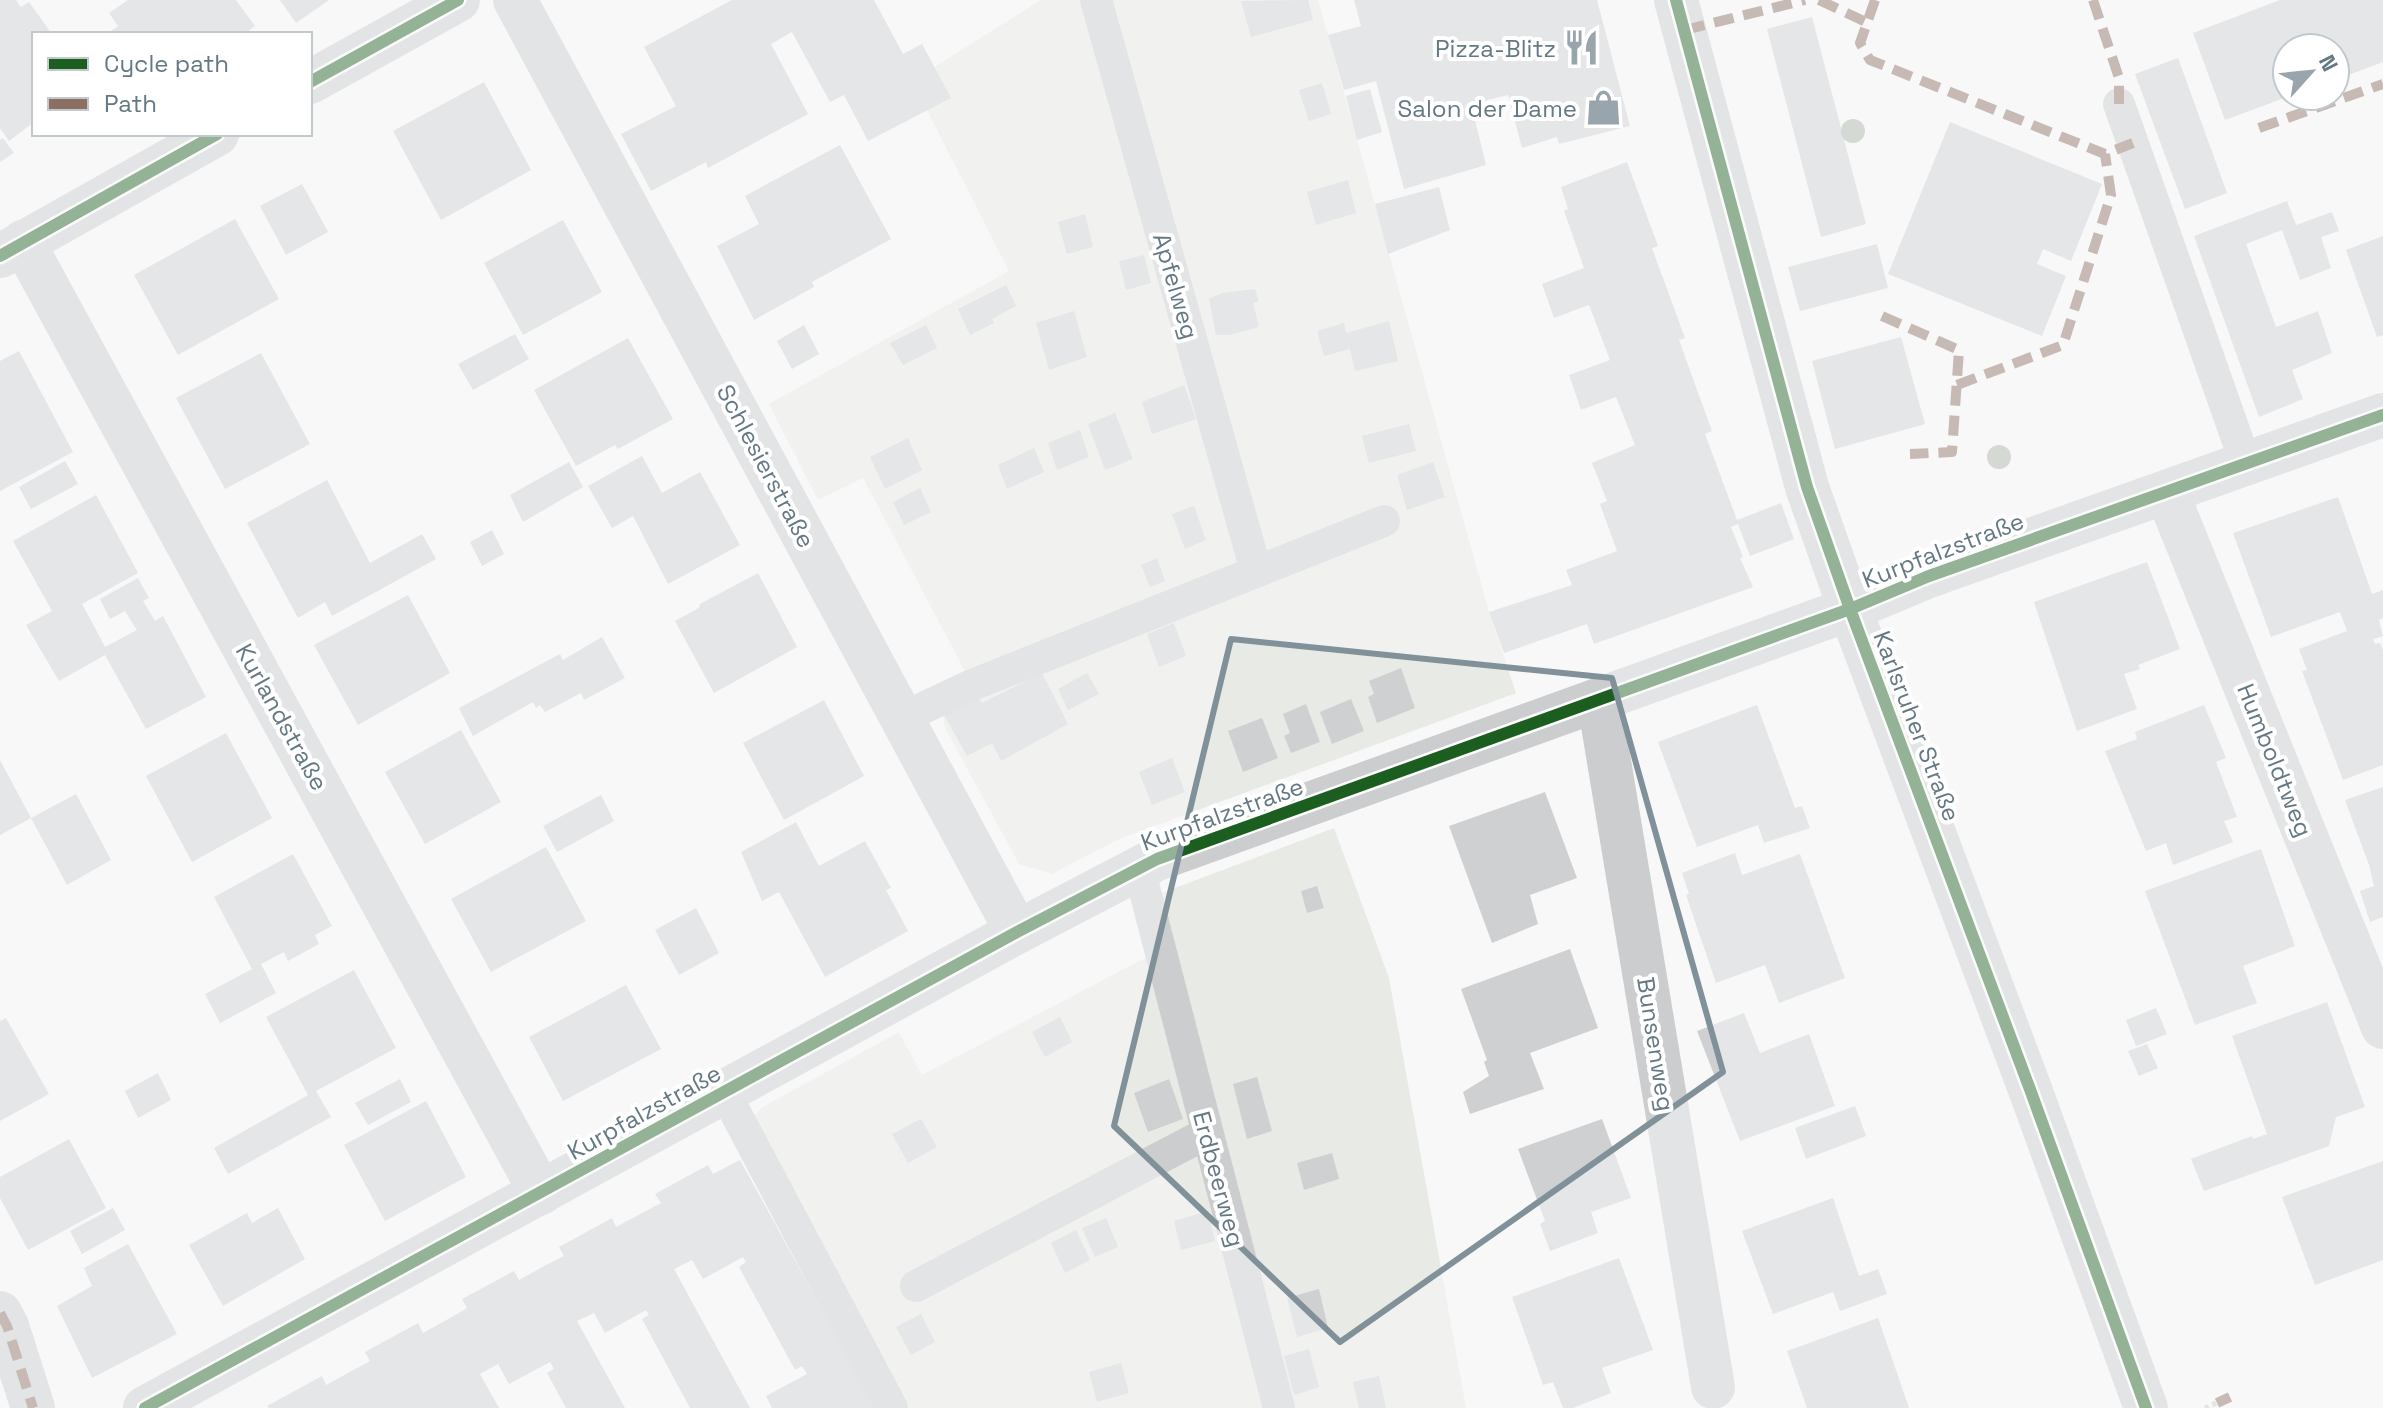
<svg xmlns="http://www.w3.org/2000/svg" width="2383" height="1408" viewBox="0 0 2383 1408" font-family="'Space Grotesk',sans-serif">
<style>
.green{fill:#e8eae5}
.building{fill:#ced0d2}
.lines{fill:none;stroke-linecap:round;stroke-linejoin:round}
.path{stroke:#c9cacb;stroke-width:5;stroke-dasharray:4 4;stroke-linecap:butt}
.lane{stroke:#cbcdce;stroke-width:32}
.street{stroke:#cbcdce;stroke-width:44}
.quiet{stroke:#8d6e63;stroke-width:10;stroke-dasharray:20 10;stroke-linecap:butt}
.cycleway-casing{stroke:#fff;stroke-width:17}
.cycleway{stroke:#1b5e20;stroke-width:12}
.tree{fill:#aab3a6}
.marked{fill:none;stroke:#81919a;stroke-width:6;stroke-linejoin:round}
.labels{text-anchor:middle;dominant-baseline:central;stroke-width:8;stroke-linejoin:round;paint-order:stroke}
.poi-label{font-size:24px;fill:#647983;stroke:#fff;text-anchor:end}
.street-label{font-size:24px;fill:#647983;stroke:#fff}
</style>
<rect width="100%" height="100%" fill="#f8f8f8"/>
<g class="green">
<path d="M1041 0H1318L1489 612 1516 693 1152 827 1117 840 1052 874 1019 864 944 726 943 713 977 694 863 478 818 500 769 404 1009 271 912 81Z"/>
<path d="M1334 828 1389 978 1466 1408H909L756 1122V1114L761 1108 899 1032 922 1075 1170 945 1159 894Z"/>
</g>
<g class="building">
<path d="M0 0H16L21 7 29 2 52 34H34V122L9 141 0 128Z"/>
<path d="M128 0H236L255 26 244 34H107L118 26 109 13Z"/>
<path d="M280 0H329L296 23Z"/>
<path d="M732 0H874L903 54 922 44 951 98 868 141 844 95 830 102 792 32 771 44 808 114 708 168 706 162 651 191 621 134 676 106 644 47Z"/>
<path d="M1308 0 1313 20 1251 37 1241 1Z"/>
<path d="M1354 0H1597L1630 126 1559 144 1557 137 1522 148 1508 95 1471 104 1486 165 1404 189 1376 81 1344 90 1328 35 1361 26Z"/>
<path d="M2280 0H2383V62L2335 80V48H2287V97L2225 120 2193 33Z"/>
<path d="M1812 17 1866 224 1821 237 1767 29Z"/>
<path d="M2178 58 2227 193 2185 209 2135 74Z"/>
<path d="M484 82 531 170 441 220 393 131Z"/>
<path d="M1322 83 1331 114 1309 121 1299 90Z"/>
<path d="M1370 89 1382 132 1357 140 1346 96Z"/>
<path d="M1950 122 2102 184 2071 261 2043 249 2037 264 2066 276 2042 336 1888 274Z"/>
<path d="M3 138 14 153 0 162V140Z"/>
<path d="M840 145 891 239 812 282 814 287 754 320 717 246 759 224 745 196Z"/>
<path d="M1627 162 1658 246 1652 248 1685 338 1679 340 1712 431 1705 434 1737 520 1781 503 1794 539 1750 556 1738 524 1731 527 1743 557 1740 558 1753 587 1594 644 1587 624 1504 653 1489 612 1572 585 1566 570 1617 551 1600 504 1607 501 1592 463 1635 445 1616 397 1581 410 1569 375 1610 360 1589 305 1554 318 1542 284 1584 268 1564 211 1568 209 1561 187Z"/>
<path d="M1348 180 1356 213 1316 225 1307 192Z"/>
<path d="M302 184 328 232 286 255 260 206Z"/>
<path d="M1439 187 1450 230 1388 254 1375 204Z"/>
<path d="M2287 201 2296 225 2332 212 2339 231 2321 237 2331 268 2300 280 2282 230 2246 244 2276 327 2318 311 2332 353 2292 370 2303 399 2259 417 2194 236Z"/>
<path d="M1085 214 1093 247 1067 254 1058 222Z"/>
<path d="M235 219 279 299 178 355 134 275Z"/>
<path d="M563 220 602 292 523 335 484 263Z"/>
<path d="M2383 236V335L2377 337 2346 250Z"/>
<path d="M1877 244 1888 288 1800 311 1788 267Z"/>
<path d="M1144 255 1151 283 1126 290 1119 261Z"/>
<path d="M1006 285 1016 306 992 319 994 323 970 335 958 309Z"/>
<path d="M1255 289 1259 301 1253 303 1259 327 1230 335H1216L1209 299 1222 293Z"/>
<path d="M1074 311 1087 357 1049 370 1036 323Z"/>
<path d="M1389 321 1398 361 1355 371 1350 349 1324 356 1317 331 1344 323 1346 333Z"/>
<path d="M804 325 819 354 792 369 777 341Z"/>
<path d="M926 325 937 348 903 365 890 343Z"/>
<path d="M515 334 529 359 473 390 458 364Z"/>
<path d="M1901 337 1925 424 1835 449 1812 361Z"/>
<path d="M628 338 673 419 618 449 615 445 576 466 534 390Z"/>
<path d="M19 351 73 452 0 491V361Z"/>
<path d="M261 353 310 444 225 489 176 398Z"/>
<path d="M1184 385 1196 419 1152 434 1142 402Z"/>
<path d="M1115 413 1133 459 1105 470 1088 424Z"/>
<path d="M1409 424 1416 451 1369 463 1362 436Z"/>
<path d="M1080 430 1089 457 1057 470 1048 443Z"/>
<path d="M908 438 922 470 885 489 870 457Z"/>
<path d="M1034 448 1044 472 1007 489 998 465Z"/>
<path d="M642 456 662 493 700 472 740 545 668 584 633 516 612 528 588 486Z"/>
<path d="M65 461 78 484 31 509 19 487Z"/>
<path d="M569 462 583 487 523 522 510 495Z"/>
<path d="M1433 462 1445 497 1407 510 1397 475Z"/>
<path d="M327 480 370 563 422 534 436 559 332 616 325 602 298 618 247 523Z"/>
<path d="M920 488 931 512 904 525 893 502Z"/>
<path d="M96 495 138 573 82 604 95 628 105 647 137 630 125 611 110 619 100 599 138 578 149 598 143 601 155 621 163 616 206 697 146 729 105 655 59 681 26 625 52 611 13 541Z"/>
<path d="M2338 497 2372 594 2383 590V618L2379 620 2383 636 2373 639 2375 644 2380 643 2383 650V765L2343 780 2302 671 2307 670 2299 649 2347 631 2340 612 2271 637 2233 533Z"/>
<path d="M1194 506 1206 540 1185 549 1172 514Z"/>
<path d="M492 530 504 554 482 566 470 542Z"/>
<path d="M1157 558 1165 581 1150 587 1141 565Z"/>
<path d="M2147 562 2180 649 2138 665 2140 669 2124 674 2137 709 2077 731 2034 602Z"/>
<path d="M758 573 797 647 714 693 675 621 699 608 700 604Z"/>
<path d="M408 595 450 673 358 725 314 645Z"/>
<path d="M1174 623 1186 656 1159 667 1147 634Z"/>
<path d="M602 637 625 678 584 700 581 693 545 712 540 705 536 708 533 702 473 736 459 708 560 654 563 660Z"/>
<path d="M1401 668 1415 708 1377 723 1368 697 1374 694 1369 681Z"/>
<path d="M1042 673 1068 724 1001 761 992 743 967 756 943 713 977 694 982 703Z"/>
<path d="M1087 673 1099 694 1068 710 1058 689Z"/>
<path d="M1351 699 1364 731 1332 744 1320 712Z"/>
<path d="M824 700 864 776 784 820 743 743Z"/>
<path d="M1306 704 1320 742 1291 753 1284 736 1290 733 1283 714Z"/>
<path d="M1757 705 1795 808 1802 806 1810 828 1764 843 1758 825 1697 847 1658 742Z"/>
<path d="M2204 705 2226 758 2216 762 2237 817 2224 821 2233 842 2173 865 2166 843 2146 851 2105 751 2137 739 2135 732Z"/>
<path d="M1262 718 1278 758 1243 772 1228 731Z"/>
<path d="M461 730 501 802 425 844 385 772Z"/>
<path d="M226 733 272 818 192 862 146 776Z"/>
<path d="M1172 758 1185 792 1152 805 1139 772Z"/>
<path d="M0 760 31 818 76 794 111 860 67 885 31 818 0 835Z"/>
<path d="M2383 787V917L2370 922 2360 891 2374 886 2369 865 2345 800Z"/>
<path d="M1545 792 1577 878 1530 895 1538 924 1492 943 1449 826Z"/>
<path d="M601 795 614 821 557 852 543 826Z"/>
<path d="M796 822 819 866 865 841 891 888 886 890 908 931 825 977 779 892 762 901 741 852Z"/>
<path d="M546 847 586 921 491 972 451 899Z"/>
<path d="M2261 849 2295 946 2243 966 2257 1003 2195 1025 2145 891Z"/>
<path d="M1735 853 1742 875 1800 854 1845 978 1779 1003 1765 965 1716 983 1686 895 1689 894 1682 873Z"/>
<path d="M293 854 332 926 315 935 319 944 288 961 284 952 261 964 276 993 220 1023 205 994 252 969 214 897Z"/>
<path d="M1317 886 1324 908 1307 913 1301 891Z"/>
<path d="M696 908 719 953 679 975 655 930Z"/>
<path d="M1570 949 1598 1028 1530 1053 1544 1089 1470 1114 1463 1092 1489 1076 1484 1062 1487 1060 1461 989Z"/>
<path d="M354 970 396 1048 316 1091 331 1117 228 1174 214 1148 308 1095 266 1017Z"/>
<path d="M626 985 661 1049 563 1101 529 1037Z"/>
<path d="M2327 1002 2365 1107 2336 1117 2329 1146 2204 1191 2191 1159 2252 1136 2253 1139 2267 1134 2232 1036Z"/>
<path d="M2156 1008 2167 1034 2136 1046 2126 1020Z"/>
<path d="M1744 1013 1760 1053 1809 1034 1835 1106 1740 1141 1697 1031Z"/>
<path d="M1060 1017 1072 1042 1045 1057 1032 1032Z"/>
<path d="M6 1018 49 1094 0 1121V1021Z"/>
<path d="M2147 1044 2158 1068 2139 1076 2128 1051Z"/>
<path d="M158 1073 171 1100 138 1118 125 1091Z"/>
<path d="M1257 1077 1272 1131 1247 1139 1233 1084Z"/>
<path d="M400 1079 411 1102 368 1125 355 1103Z"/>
<path d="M1169 1079 1183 1119 1148 1132 1134 1093Z"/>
<path d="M426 1101 466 1177 385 1221 344 1145Z"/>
<path d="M1855 1106 1866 1136 1806 1159 1795 1128Z"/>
<path d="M921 1119 937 1147 908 1163 892 1134Z"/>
<path d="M1602 1119 1631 1198 1591 1212 1598 1233 1550 1251 1540 1224 1545 1221 1518 1149Z"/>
<path d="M69 1139 106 1208 28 1250 0 1198V1177Z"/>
<path d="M1332 1153 1339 1179 1304 1190 1297 1163Z"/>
<path d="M740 1160 876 1408H772L766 1396 807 1374 802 1366 795 1370 739 1267 746 1262 743 1257 703 1279 692 1260 674 1269 750 1408H690L642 1319 649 1315 646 1310 605 1333 594 1313 577 1321 625 1408H566L547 1373 554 1369 550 1362 509 1384 498 1364 480 1374 499 1408H269L267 1406 322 1376 326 1385 370 1361 365 1352 418 1323 423 1333 450 1318 467 1308 462 1299 514 1271 519 1280 546 1265 564 1256 559 1247 612 1218 616 1227 661 1203 655 1194 708 1165 713 1174Z"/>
<path d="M2383 1161V1260L2315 1285 2282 1197Z"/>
<path d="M1833 1198 1859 1276 1878 1269 1887 1294 1840 1311 1833 1292 1773 1314 1742 1231Z"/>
<path d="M113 1208 125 1230 82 1254 70 1231Z"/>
<path d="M278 1208 305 1259 223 1306 189 1245 247 1213 252 1223Z"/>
<path d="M1208 1211 1215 1241 1181 1250 1174 1221Z"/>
<path d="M1106 1218 1118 1247 1095 1257 1082 1228Z"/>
<path d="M1076 1230 1090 1260 1065 1273 1051 1243Z"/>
<path d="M128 1244 177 1334 92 1378 57 1306 92 1286 84 1268Z"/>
<path d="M1619 1258 1653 1350 1602 1368 1611 1393 1573 1408H1563L1553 1382 1543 1385 1512 1297Z"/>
<path d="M1319 1289 1328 1328 1297 1337 1287 1298Z"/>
<path d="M921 1314 935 1342 911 1355 896 1327Z"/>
<path d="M1878 1318 1909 1408H1807L1787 1351Z"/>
<path d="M1309 1349 1319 1387 1294 1395 1284 1356Z"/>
<path d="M1121 1363 1129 1393 1097 1402 1089 1372Z"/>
<path d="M1379 1376 1386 1408H1359L1353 1382Z"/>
</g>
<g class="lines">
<path class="path" d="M2205 1408 2217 1403"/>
<g class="lane">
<path d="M1096 0 1256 571"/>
<path d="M2119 104 2246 464"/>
<path d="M902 718 972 685 1384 521"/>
<path d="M1139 868 1279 1408"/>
<path d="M725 1093 892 1408"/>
<path d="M916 1286 1207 1133"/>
</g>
<g class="street">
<path d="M515 0 1017 932"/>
<path d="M1676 0 1807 487 1850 609 2031 1092 2146 1408"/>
<path d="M310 82 458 0"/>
<path d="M23 242 541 1193"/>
<path d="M0 256 217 134"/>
<path d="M2167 493 2383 1027"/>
<path d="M1599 701 1713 1387"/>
<path d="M0 1313 7 1326 33 1408"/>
<path d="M145 1408 1017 932 1157 859 1850 609 1929 576 2383 415"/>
</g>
<g class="quiet">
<path d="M1819 0 1866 22"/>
<path d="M1875 0 1860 43 1870 60 2105 154 2133 143"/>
<path d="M2093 0 2119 78V104"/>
<path d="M1685 30 1805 0"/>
<path d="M2259 128 2383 84"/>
<path d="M1882 316 1959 350 1952 452 1910 454"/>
<path d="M1957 385 2063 345 2111 195 2105 154"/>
<path d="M0 1313 7 1326 33 1408"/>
<path d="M2217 1403 2230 1397"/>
</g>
<defs>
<g id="cycleway">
<path d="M1676 0 1807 487 1850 609 2031 1092 2146 1408"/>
<path d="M310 82 458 0"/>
<path d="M0 256 217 134"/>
<path d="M145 1408 1017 932 1157 859 1850 609 1929 576 2383 415"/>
</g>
</defs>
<use href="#cycleway" class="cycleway-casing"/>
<use href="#cycleway" class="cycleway"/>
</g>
<g class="tree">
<circle cx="1853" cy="131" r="12"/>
<circle cx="1999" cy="457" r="12"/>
</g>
<path d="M0 0H2383V1408H0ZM1231 639 1612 678 1723 1072 1340 1342 1114 1126Z" fill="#f8f8f8" fill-opacity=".55" fill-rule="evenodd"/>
<path class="marked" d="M1231 639 1612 678 1723 1072 1340 1342 1114 1126Z"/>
<defs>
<symbol id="restaurant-bare" viewBox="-9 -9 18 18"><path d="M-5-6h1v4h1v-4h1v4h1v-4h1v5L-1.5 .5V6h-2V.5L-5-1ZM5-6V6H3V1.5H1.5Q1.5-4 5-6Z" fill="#98a5ac" stroke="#fff" stroke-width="2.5" paint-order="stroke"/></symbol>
<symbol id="shop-bare" viewBox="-9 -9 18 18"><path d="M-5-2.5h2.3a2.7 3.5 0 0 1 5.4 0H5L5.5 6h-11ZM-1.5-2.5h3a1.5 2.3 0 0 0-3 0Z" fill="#98a5ac" stroke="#fff" stroke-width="2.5" paint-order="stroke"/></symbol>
</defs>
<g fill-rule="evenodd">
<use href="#restaurant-bare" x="1556" y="22" width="51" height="51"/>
<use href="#shop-bare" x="1578" y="82" width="51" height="51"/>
</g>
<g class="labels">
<g class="poi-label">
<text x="1556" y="48">Pizza-Blitz</text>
<text x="1577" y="108">Salon der Dame</text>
</g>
<g class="street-label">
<text transform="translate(1176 286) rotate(74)">Apfelweg</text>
<text transform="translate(766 466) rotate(62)">Schlesierstraße</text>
<text transform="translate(1943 550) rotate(-21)">Kurpfalzstraße</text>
<text transform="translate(282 717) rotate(61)">Kurlandstraße</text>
<text transform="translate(1917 726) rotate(69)">Karlsruher Straße</text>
<text transform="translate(2275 760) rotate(68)">Humboldtweg</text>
<text transform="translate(1222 814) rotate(-20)">Kurpfalzstraße</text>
<text transform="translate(1656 1044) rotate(81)">Bunsenweg</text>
<text transform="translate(644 1112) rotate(-29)">Kurpfalzstraße</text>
<text transform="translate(1219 1179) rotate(75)">Erdbeerweg</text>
</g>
</g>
<rect x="32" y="32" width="280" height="104" fill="#ffffff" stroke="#c1c9cd" stroke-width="2"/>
<rect x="48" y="58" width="40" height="12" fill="#1b5e20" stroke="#c1c9cd" stroke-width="2"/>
<text x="104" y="72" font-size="24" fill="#647983">Cycle path</text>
<rect x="48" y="98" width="40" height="12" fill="#8d6e63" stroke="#c1c9cd" stroke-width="2"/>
<text x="104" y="112" font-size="24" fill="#647983">Path</text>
<g transform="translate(2311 72) rotate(63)"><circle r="38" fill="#ffffff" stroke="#c1c9cd" stroke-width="2"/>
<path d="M0-6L14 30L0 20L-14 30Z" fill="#98a5ac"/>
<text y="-12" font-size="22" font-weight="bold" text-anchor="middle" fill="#647983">N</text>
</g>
</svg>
